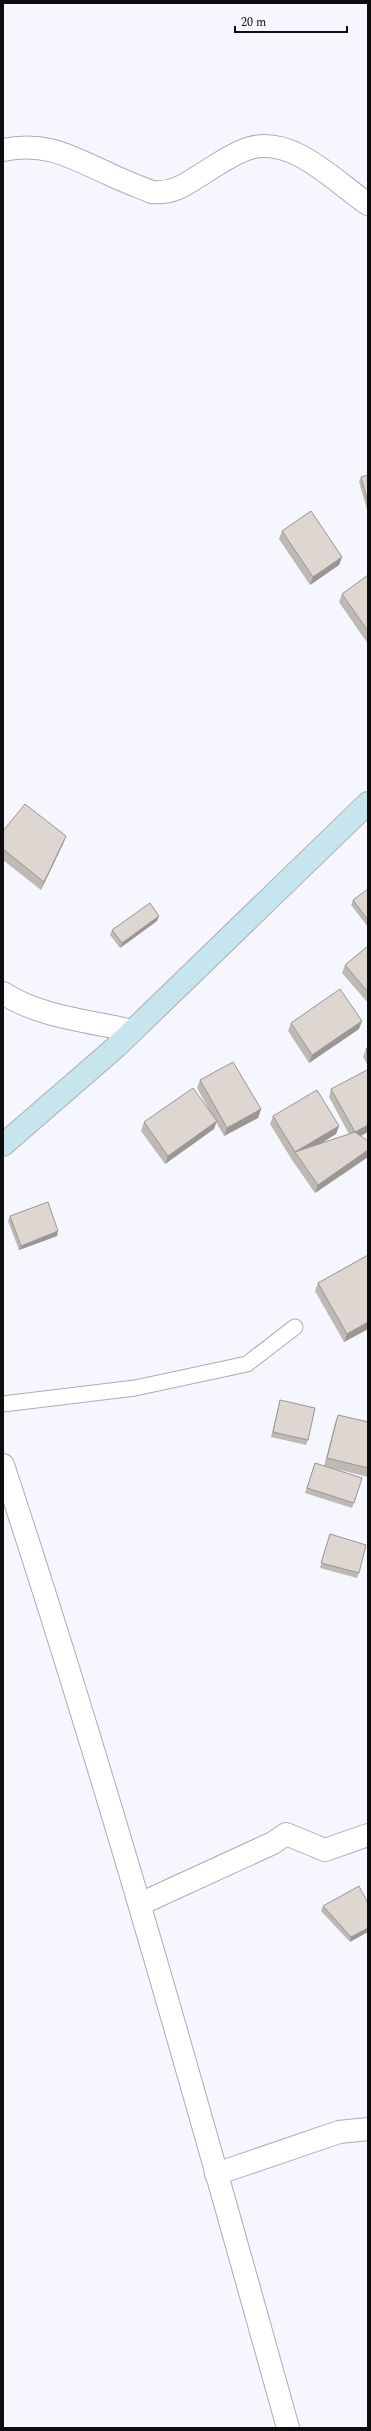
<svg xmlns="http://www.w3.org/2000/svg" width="371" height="2431" viewBox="0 0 371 2431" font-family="Spectral,serif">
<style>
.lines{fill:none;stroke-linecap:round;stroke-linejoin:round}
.service-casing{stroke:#acacb4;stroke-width:17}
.minor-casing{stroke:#acacb4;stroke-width:24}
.secondary-casing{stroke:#acacb4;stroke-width:24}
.service{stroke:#fff;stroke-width:15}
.minor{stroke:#fff;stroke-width:22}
.secondary{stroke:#c7e5ec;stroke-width:22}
.wall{fill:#bfb9b4}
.shaded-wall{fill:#9b9692}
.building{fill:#ded7d1;stroke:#9b9692}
</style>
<rect width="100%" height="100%" fill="#f6f6ff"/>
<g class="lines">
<defs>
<path id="service" d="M3 1404 135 1388 247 1364 295 1327"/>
<g id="minor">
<path d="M3 150C46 141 71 157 109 174 123 181 137 186 152 192 173 194 185 185 202 174 217 165 233 153 250 148 294 136 335 182 368 204"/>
<path d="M3 993C39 1017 90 1021 132 1031"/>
<path d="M3 1465C108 1783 198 2105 288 2428"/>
<path d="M140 1904 273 1843 286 1834 325 1850 368 1835"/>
<path d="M216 2174 339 2132 368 2129"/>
</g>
<path id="secondary" d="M3 1145 116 1047 368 803"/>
</defs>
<use href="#service" class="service-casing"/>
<use href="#minor" class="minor-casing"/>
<use href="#secondary" class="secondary-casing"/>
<use href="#service" class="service"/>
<use href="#minor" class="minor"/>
<use href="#secondary" class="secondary"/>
</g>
<g class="wall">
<path d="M368 475V513L359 482 361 477Z"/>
<path d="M282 531 342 557 339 565 310 585 279 539Z"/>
<path d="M368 575V644L339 602 342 594Z"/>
<path d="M3 831 66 836 63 844 41 890 3 860Z"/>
<path d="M368 889V927L351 905 353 900Z"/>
<path d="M159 916 157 921 120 948 110 935 112 930Z"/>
<path d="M368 946V1003L342 973 345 965Z"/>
<path d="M291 1023 359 1029 309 1063 288 1031Z"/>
<path d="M368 1047V1066L363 1057 366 1049Z"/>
<path d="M200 1080 261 1109 258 1118 224 1136 216 1122 214 1129 165 1164 141 1131 144 1122 212 1115 197 1088Z"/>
<path d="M331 1089 360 1136 368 1141V1157L315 1193 292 1160 270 1124 273 1116 339 1126 336 1134 320 1144 349 1134 329 1097Z"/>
<path d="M10 1216 57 1236 19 1250 8 1221Z"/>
<path d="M368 1255V1329L344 1342 315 1291 318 1283Z"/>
<path d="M280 1400 308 1440 306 1445 271 1437Z"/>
<path d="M338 1415 368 1422V1477L328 1467 354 1503 352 1508 305 1493 315 1463 324 1466 335 1423Z"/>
<path d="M330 1534 359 1573 357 1578 320 1568Z"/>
<path d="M368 1903 350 1942 321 1911 323 1906Z"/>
</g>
<g class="shaded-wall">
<path d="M342 557 339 565 310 585 313 577Z"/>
<path d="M66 836 63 844 41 890 44 882Z"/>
<path d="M159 916 157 921 120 948 122 943Z"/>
<path d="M362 1021 359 1029 309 1063 312 1055Z"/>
<path d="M261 1109 258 1118 224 1136 227 1128Z"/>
<path d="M217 1121 214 1129 165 1164 168 1156Z"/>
<path d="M368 1125V1132L352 1141 355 1132Z"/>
<path d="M339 1126 336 1134 299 1157 295 1152Z"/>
<path d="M368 1150V1157L315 1193 318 1185Z"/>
<path d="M58 1231 57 1236 19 1250 21 1246Z"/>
<path d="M368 1322V1329L344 1342 347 1334Z"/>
<path d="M368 1928V1932L350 1942 351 1937Z"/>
</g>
<g class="building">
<path d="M368 475V502L361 477Z"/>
<path d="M311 511 342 557 313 577 282 531Z"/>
<path d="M368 575V631L342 594Z"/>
<path d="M25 804 66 836 44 882 3 849V831Z"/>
<path d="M368 889V920L353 900Z"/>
<path d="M150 903 159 916 122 943 112 930Z"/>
<path d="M368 946V992L345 965Z"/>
<path d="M340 989 362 1021 312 1055 291 1023Z"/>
<path d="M368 1047V1053L366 1049Z"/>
<path d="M233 1062 261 1109 227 1128 200 1080Z"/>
<path d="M367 1070 368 1072V1125L355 1132 331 1089Z"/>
<path d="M193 1088 217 1121 168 1156 144 1122Z"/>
<path d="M317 1090 339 1126 295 1152 273 1116Z"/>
<path d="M355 1132 368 1141V1150L318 1185 295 1152Z"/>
<path d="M48 1202 58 1231 21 1246 10 1216Z"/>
<path d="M368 1255V1322L347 1334 318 1283Z"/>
<path d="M280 1400 315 1408 308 1440 273 1432Z"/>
<path d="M338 1415 368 1422V1468L327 1458Z"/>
<path d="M315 1463 362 1478 354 1503 307 1488Z"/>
<path d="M330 1534 366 1545 359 1573 321 1563Z"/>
<path d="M359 1886 368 1903V1928L351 1937 323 1906Z"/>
</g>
<rect width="371" height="2431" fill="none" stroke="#0d0d10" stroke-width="8"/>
<path d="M235 26v6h112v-6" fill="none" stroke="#0d0d10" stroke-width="2"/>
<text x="241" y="26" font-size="12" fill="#0d0d10" stroke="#f6f6ff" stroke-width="3" paint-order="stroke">20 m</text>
</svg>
